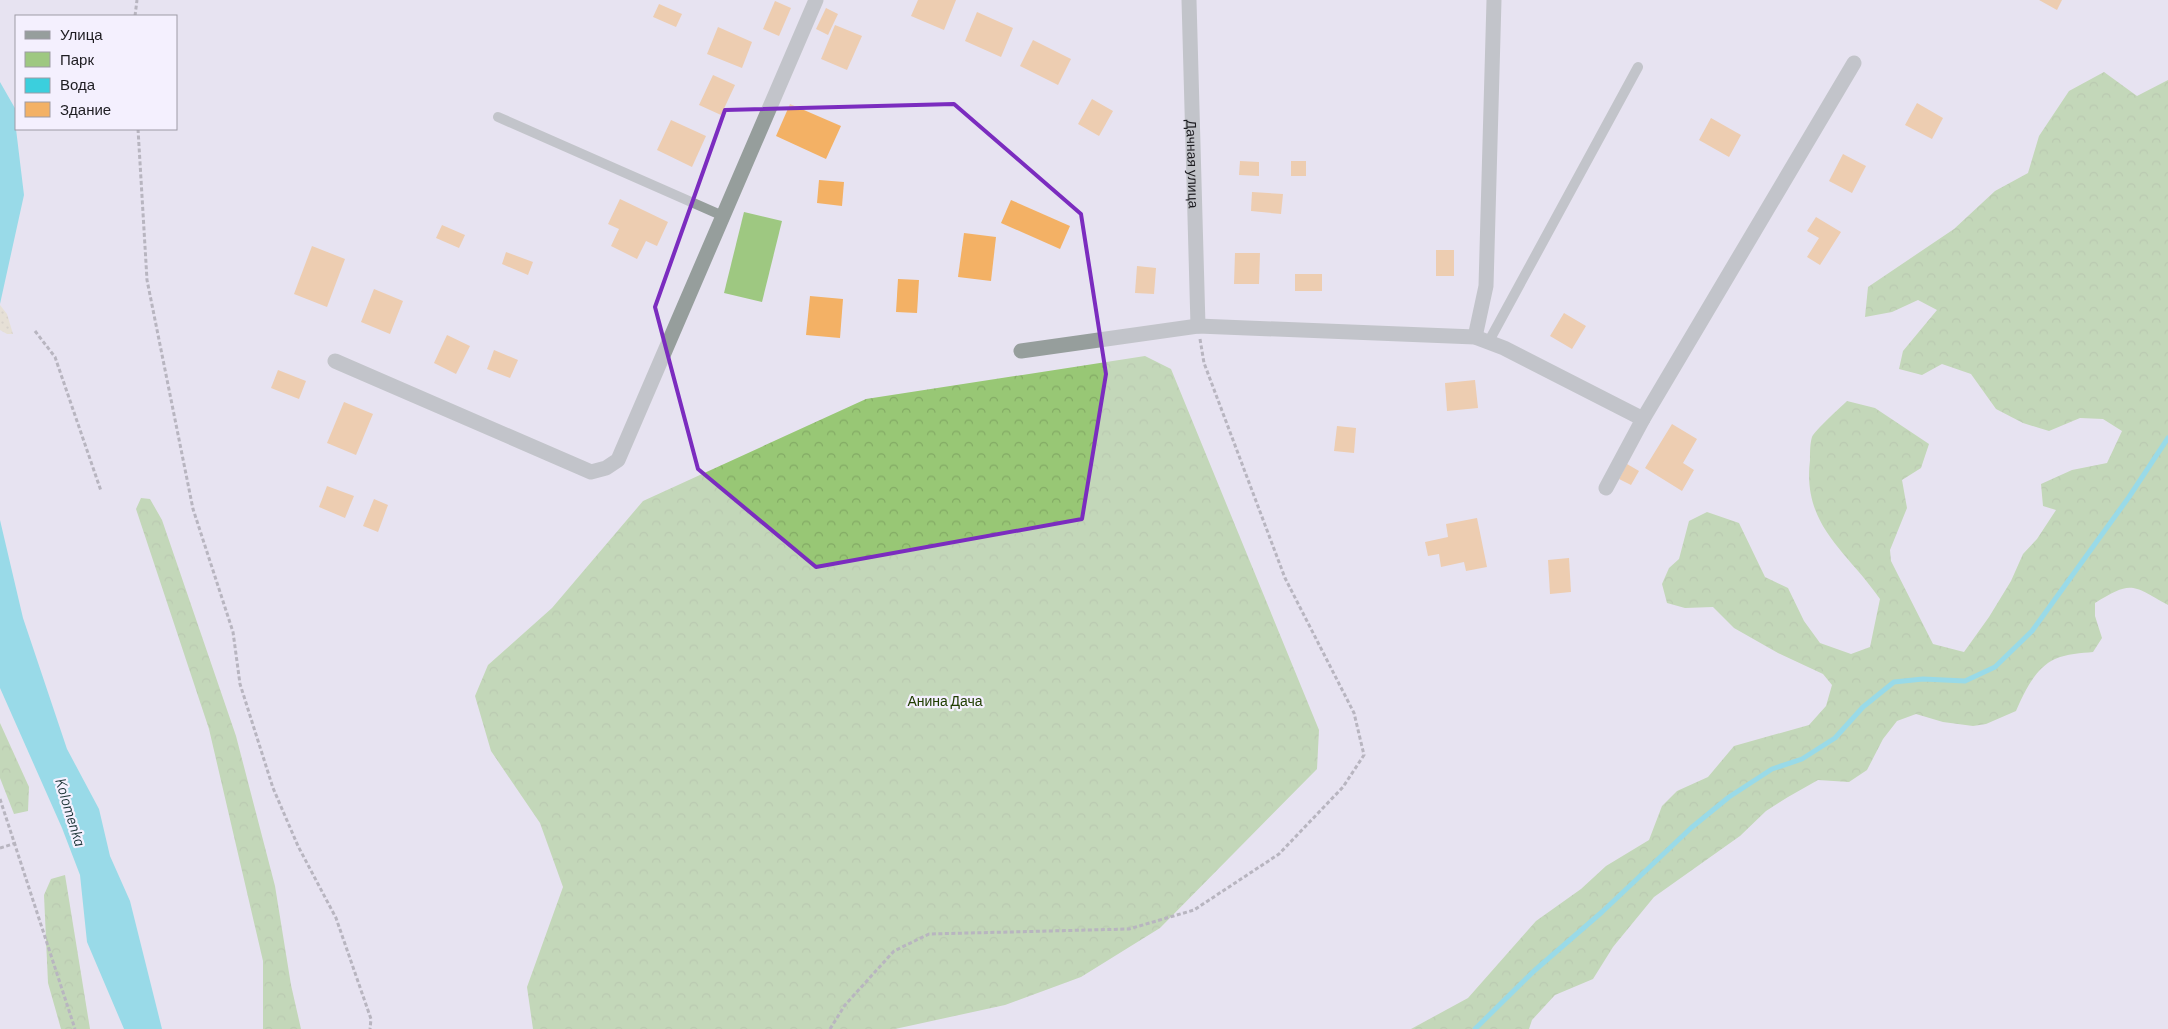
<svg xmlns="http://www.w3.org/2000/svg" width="2168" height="1029" viewBox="0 0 2168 1029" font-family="Barlow,sans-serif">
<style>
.green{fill:#9ec881}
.forest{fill:url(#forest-crowns)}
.sand{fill:url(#sand-dots)}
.water{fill:#3bcfdd}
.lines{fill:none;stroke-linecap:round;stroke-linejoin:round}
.stream{stroke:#3bcfdd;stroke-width:5}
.building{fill:#f3b165}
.path{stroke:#7e7c85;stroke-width:3;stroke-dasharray:4 2.5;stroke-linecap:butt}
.lane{stroke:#969e9c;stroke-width:10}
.street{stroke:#969e9c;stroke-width:15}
.marked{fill:none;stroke:#7b2cbf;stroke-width:4;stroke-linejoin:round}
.labels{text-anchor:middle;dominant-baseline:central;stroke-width:4.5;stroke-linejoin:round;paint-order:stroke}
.street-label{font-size:14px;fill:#1d1c21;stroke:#f4f0fe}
.park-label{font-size:14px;fill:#203d01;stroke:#f4f0fe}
.water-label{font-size:15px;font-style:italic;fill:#193134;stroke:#f4f0fe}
</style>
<defs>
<pattern id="forest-crowns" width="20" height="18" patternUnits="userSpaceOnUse" patternTransform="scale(1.25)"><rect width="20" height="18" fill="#98c775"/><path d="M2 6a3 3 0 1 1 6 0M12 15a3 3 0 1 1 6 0" fill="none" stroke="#83aa65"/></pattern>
<pattern id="sand-dots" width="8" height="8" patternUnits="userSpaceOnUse" patternTransform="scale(1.25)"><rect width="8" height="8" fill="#e5dcb7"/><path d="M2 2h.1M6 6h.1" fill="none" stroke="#c4bc9d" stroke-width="1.8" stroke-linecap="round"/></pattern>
</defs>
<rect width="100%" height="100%" fill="#e7e3f1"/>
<path class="green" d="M744 212 782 221 762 302 724 293Z"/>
<g class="forest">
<path d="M2104 72 2137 96 2168 80V605C2132 585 2132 580 2095 603V616L2102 638 2093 652C2082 653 2066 654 2055 659 2035 668 2024 693 2016 711L1986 724 1973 726 1943 722 1916 714 1897 721 1883 739 1867 770 1849 782 1818 780 1788 797 1766 811 1740 836 1654 897 1613 947 1593 979 1555 995 1532 1020 1529 1029H1411L1468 998 1536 921 1581 889 1606 866 1649 840 1662 806 1677 791 1708 777 1734 746 1809 725 1826 706 1832 685 1823 674 1778 653 1734 628 1713 607 1685 608 1667 603 1662 584 1669 568 1679 559 1689 521 1707 512 1739 523 1765 577 1788 588 1804 621 1820 643 1851 654 1870 647 1880 599C1847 551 1802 526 1810 460 1810 453 1810 443 1812 437 1815 430 1840 408 1847 401L1875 408 1929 444 1921 468 1902 480 1907 508 1890 550 1891 561 1933 644 1964 652 1989 617 2011 581 2023 554 2037 539 2056 510 2043 506 2041 484 2072 470 2107 463 2122 431 2103 419 2080 418 2049 431 2023 423 1996 409 1971 374 1942 364 1922 375 1899 369 1903 351 1937 310 1918 300 1892 312 1865 317 1868 287 1954 229 1995 191 2028 173 2039 136 2069 91Z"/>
<path d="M1145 356 1171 369 1319 730 1317 769 1160 928 1081 977 1005 1005 895 1029H533L527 987 563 887 540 823 491 751 475 696 488 665 552 608 643 501 866 399Z"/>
<path d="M141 498 150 499 162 520 236 736 275 886 291 985 301 1029H263V961L209 729 136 509Z"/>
<path d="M0 723 29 787 28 811 14 814 0 778Z"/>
<path d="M65 875 90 1029H61L48 983 44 895 51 879Z"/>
</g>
<path class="sand" d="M0 305 7 314 13 334H7L0 330Z"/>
<g class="water">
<path d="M0 82 16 110V129L24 195 0 304Z"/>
<path d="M0 520 23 618 67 749 99 809 110 856 130 901 162 1029H124L87 942 80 875 62 828 0 688Z"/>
</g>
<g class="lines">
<path class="stream" d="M1475 1029 1534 971 1602 912 1691 828 1729 797 1772 769 1802 759 1835 738 1863 707 1894 682 1923 679 1965 681 1995 667 2032 631 2129 497 2168 438"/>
</g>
<g class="building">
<path d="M918 0H956L944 30 911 16Z"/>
<path d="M2039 0H2062L2057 10Z"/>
<path d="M775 1 791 8 779 36 763 29Z"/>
<path d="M659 4 682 14 676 27 653 17Z"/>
<path d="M826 8 838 14 828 35 816 29Z"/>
<path d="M977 12 1013 28 1001 57 965 41Z"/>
<path d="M835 25 862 36 847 70 821 59Z"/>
<path d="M718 27 752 42 742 68 707 54Z"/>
<path d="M1033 40 1071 59 1058 85 1020 66Z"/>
<path d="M713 75 735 85 721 115 699 105Z"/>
<path d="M1092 99 1113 111 1099 136 1078 124Z"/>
<path d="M1917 103 1943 118 1932 139 1905 125Z"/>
<path d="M790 104 841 126 826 159 776 136Z"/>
<path d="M1711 118 1741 135 1729 157 1699 140Z"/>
<path d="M671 120 706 136 692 167 657 150Z"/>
<path d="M1843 154 1866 166 1852 193 1829 181Z"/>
<path d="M1240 161 1259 162V176L1239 175Z"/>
<rect x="1291" y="161" width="15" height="15"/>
<path d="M819 180 844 182 842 206 817 203Z"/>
<path d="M1252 192 1283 194 1281 214 1251 211Z"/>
<path d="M620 199 668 222 657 246 646 241 637 259 611 246 619 229 608 224Z"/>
<path d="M1011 200 1070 226 1060 249 1001 223Z"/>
<path d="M1816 217 1841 232 1820 265 1807 257 1819 238 1807 231Z"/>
<path d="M442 225 465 235 459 248 436 238Z"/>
<path d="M964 233 996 237 991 281 958 277Z"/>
<path d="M312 246 345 259 327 307 294 294Z"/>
<rect x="1436" y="250" width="18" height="26"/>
<path d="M506 252 533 262 528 275 502 264Z"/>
<path d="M1235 253H1260L1259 284H1234Z"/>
<path d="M1137 266 1156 268 1154 294 1135 293Z"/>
<rect x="1295" y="274" width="27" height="17"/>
<path d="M898 279 919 280 917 313 896 312Z"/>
<path d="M374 289 403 301 390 334 361 322Z"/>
<path d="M810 296 843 299 840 338 806 335Z"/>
<path d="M1564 313 1586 326 1572 349 1550 336Z"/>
<path d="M447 335 470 346 456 374 434 363Z"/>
<path d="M494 350 518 360 510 378 487 369Z"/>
<path d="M278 370 306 381 299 399 271 388Z"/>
<path d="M1475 380 1478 408 1447 411 1445 383Z"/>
<path d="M344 402 373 414 356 455 327 443Z"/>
<path d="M1672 424 1697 439 1683 463 1694 470 1682 491 1645 468Z"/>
<path d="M1337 426 1356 428 1354 453 1334 451Z"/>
<path d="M1627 464 1639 471 1631 485 1619 479Z"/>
<path d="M327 486 354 496 345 518 319 507Z"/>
<path d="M374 499 388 505 378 532 363 526Z"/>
<path d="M1477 518 1487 567 1466 571 1464 562 1441 567 1439 554 1428 556 1425 542 1448 537 1446 524Z"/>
<path d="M1569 558 1571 592 1550 594 1548 560Z"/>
</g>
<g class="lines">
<g class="path">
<path d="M135 16 137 0"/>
<path d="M138 129 147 280 193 509 233 632 240 684 273 788 298 846 336 918 371 1019 370 1029"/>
<path d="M35 331 55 357 101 491"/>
<path d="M0 799 75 1029"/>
<path d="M0 848 16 843"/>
<path d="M830 1029 845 1005 894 951 929 934 1129 929 1194 910 1279 854 1343 787 1364 755 1354 713 1285 578 1204 363 1200 339"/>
</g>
<g class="lane">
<path d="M498 117 723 216"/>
<path d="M1489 341 1638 67"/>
</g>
<g class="street">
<path id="s1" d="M1189 0 1198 326"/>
<path d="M1475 337 1486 286 1494 0"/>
<path d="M1021 351 1198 326 1475 337 1504 348 1643 419"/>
<path d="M335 361 591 472 606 468 618 460 816 0"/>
<path d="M1606 488 1643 419 1854 63"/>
</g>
</g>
<path d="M0 0H2168V1029H0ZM954 104 1081 214 1106 374 1082 519 816 567 698 469 655 307 725 110Z" fill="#e7e3f1" fill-opacity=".55" fill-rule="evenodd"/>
<path class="marked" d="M954 104 1081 214 1106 374 1082 519 816 567 698 469 655 307 725 110Z"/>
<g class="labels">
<g class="street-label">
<text stroke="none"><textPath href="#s1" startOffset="164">Дачная улица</textPath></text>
</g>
<g class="park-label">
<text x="945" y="700">Анина Дача</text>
</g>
<g class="water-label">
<text transform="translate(71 812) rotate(73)">Kolomenka</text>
</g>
</g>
<rect x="15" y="15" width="162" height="115" fill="#f4f0fe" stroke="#9e9ba6"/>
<rect x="25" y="31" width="25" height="8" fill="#969e9c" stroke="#9e9ba6"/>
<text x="60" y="40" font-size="15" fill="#1d1c21">Улица</text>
<rect x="25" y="52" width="25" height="15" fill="#9ec881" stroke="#9e9ba6"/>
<text x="60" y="65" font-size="15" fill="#1d1c21">Парк</text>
<rect x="25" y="78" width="25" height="15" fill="#3bcfdd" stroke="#9e9ba6"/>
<text x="60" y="90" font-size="15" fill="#1d1c21">Вода</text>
<rect x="25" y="102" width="25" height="15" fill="#f3b165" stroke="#9e9ba6"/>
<text x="60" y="115" font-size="15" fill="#1d1c21">Здание</text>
</svg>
